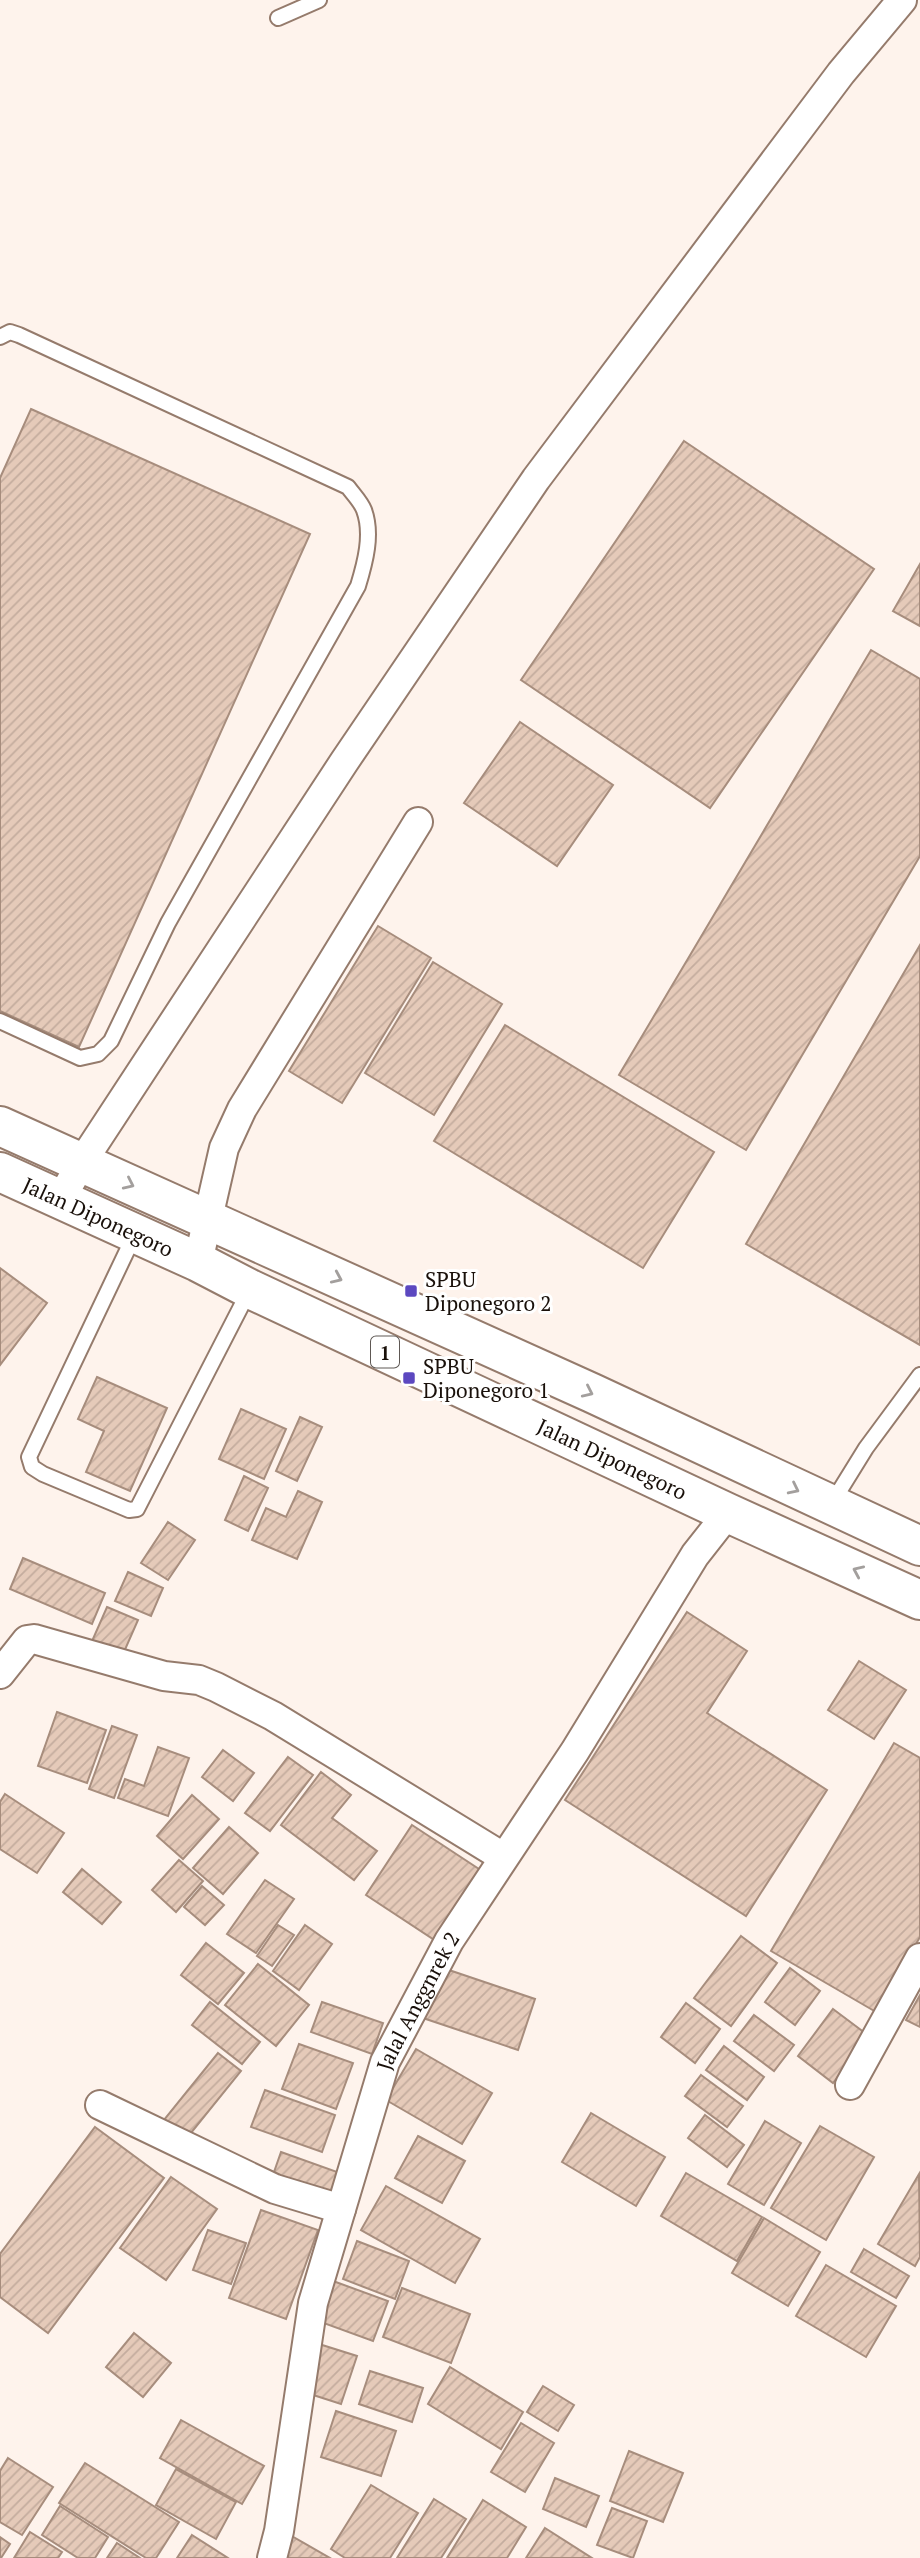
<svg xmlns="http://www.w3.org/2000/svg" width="920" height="2558" viewBox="0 0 920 2558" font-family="'PT Serif',serif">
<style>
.building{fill:url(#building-hatch);stroke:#a78d7d;stroke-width:2}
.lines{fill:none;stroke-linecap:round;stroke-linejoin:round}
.service-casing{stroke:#957b6c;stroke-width:18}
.minor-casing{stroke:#957b6c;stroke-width:32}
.trunk-casing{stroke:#957b6c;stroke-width:42}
.service{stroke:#fff;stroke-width:14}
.minor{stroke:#fff;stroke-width:28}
.trunk{stroke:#fff;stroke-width:38}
.oneway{stroke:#a39f9d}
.poi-dot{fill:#5c48c0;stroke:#fff;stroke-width:2.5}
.labels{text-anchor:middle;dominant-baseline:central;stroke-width:6;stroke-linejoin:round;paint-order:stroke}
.shield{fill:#fff;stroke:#5e5854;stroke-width:2}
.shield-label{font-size:19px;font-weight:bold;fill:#19100a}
.street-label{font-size:21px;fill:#19100a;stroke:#fff}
.poi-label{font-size:21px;fill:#19100a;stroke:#fff;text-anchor:start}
</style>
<defs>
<pattern id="building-hatch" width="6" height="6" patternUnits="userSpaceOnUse" patternTransform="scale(1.75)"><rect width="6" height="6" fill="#e5cab9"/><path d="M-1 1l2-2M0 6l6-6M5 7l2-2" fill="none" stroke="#c4ac9e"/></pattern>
</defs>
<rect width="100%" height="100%" fill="#fef3ec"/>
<g class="building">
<path d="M31 409 310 534 79 1047 0 1011V478Z"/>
<path d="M684 441 874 569 710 808 521 680Z"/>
<path d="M920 564V626L893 611Z"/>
<path d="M871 650 920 679V856L746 1150 619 1075Z"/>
<path d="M520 722 613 785 557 866 464 803Z"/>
<path d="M378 926 431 958 342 1103 289 1071Z"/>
<path d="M920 945V1345L746 1244Z"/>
<path d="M433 962 502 1004 434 1115 365 1073Z"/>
<path d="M505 1025 714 1152 643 1268 434 1141Z"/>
<path d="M0 1268 47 1303 0 1365Z"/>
<path d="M97 1377 167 1408 130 1491 86 1472 104 1431 78 1419Z"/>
<path d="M241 1409 286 1429 264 1479 219 1459Z"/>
<path d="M300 1417 322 1427 297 1481 276 1471Z"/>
<path d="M244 1476 268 1488 248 1531 225 1520Z"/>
<path d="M298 1491 322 1502 297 1559 252 1540 266 1508 286 1517Z"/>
<path d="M168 1522 195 1540 168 1580 141 1563Z"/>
<path d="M23 1558 105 1593 92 1624 10 1589Z"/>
<path d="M128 1572 163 1588 151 1616 115 1601Z"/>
<path d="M107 1607 138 1620 120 1661 89 1648Z"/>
<path d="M687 1612 747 1651 707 1713 827 1790 746 1916 565 1800Z"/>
<path d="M859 1661 906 1690 874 1739 828 1710Z"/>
<path d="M57 1712 106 1730 87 1783 38 1766Z"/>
<path d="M112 1726 137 1735 114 1798 89 1789Z"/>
<path d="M894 1743 920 1758V1937L876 2012 771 1951Z"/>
<path d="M158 1747 189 1758 168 1816 118 1798 125 1779 144 1786Z"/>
<path d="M223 1750 254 1773 233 1801 202 1777Z"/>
<path d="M288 1757 313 1775 270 1831 245 1813Z"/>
<path d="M321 1772 351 1795 332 1818 377 1851 354 1880 281 1825Z"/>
<path d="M5 1794 64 1833 37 1873 0 1849V1802Z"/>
<path d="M192 1795 219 1819 183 1859 157 1836Z"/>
<path d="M412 1825 482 1871 436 1941 366 1895Z"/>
<path d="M229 1827 258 1853 223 1894 193 1868Z"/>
<path d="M179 1860 203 1881 176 1912 152 1890Z"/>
<path d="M82 1869 121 1902 102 1924 63 1892Z"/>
<path d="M265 1880 294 1899 256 1953 227 1934Z"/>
<path d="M202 1886 224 1905 205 1925 184 1907Z"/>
<path d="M278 1925 294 1935 272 1966 257 1956Z"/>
<path d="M305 1925 332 1944 299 1990 273 1971Z"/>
<path d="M741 1936 777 1963 731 2026 694 1998Z"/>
<path d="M206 1943 244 1973 218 2004 181 1975Z"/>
<path d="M258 1964 309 2005 276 2046 225 2005Z"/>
<path d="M440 1967 535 1999 518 2050 423 2018Z"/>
<path d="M790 1968 820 1991 795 2025 765 2002Z"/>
<path d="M920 1995V2027L906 2020Z"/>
<path d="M210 2002 260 2042 242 2064 192 2025Z"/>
<path d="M322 2002 383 2023 372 2054 311 2032Z"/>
<path d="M686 2003 720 2029 695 2063 661 2037Z"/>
<path d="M833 2009 869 2036 833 2083 798 2056Z"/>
<path d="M754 2015 794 2045 774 2071 734 2041Z"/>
<path d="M299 2044 353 2063 336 2109 282 2089Z"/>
<path d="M724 2046 764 2077 747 2100 706 2070Z"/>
<path d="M416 2049 492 2093 462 2144 386 2100Z"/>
<path d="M218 2053 241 2071 182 2144 159 2126Z"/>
<path d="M701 2075 743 2106 727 2127 685 2096Z"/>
<path d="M265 2090 335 2115 322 2152 251 2127Z"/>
<path d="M591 2113 665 2157 636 2206 562 2162Z"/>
<path d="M705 2115 744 2145 727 2167 688 2138Z"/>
<path d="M765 2121 801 2143 764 2205 728 2184Z"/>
<path d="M820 2126 874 2157 826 2240 771 2208Z"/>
<path d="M95 2127 164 2178 48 2333 0 2297V2254Z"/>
<path d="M418 2136 465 2161 442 2203 395 2178Z"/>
<path d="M281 2152 340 2173 331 2197 273 2175Z"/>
<path d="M686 2173 762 2217 737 2261 661 2216Z"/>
<path d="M919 2174 920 2257 915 2266 878 2244Z"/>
<path d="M171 2177 217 2209 166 2280 120 2248Z"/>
<path d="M386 2186 480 2239 455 2283 361 2230Z"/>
<path d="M261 2210 318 2230 286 2319 229 2298Z"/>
<path d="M764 2218 820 2252 788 2306 732 2273Z"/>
<path d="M208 2230 246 2243 231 2284 193 2270Z"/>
<path d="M357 2241 409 2261 395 2299 343 2279Z"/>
<path d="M864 2249 909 2276 896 2298 851 2272Z"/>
<path d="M826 2265 896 2306 866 2357 796 2316Z"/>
<path d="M333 2281 388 2301 373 2341 318 2321Z"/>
<path d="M402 2288 470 2314 451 2363 383 2337Z"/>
<path d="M134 2333 171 2363 143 2397 106 2367Z"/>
<path d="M319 2344 357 2356 341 2404 304 2392Z"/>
<path d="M450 2367 523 2412 501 2449 428 2404Z"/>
<path d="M370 2371 423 2388 412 2422 359 2404Z"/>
<path d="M543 2386 574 2405 558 2431 527 2412Z"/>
<path d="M336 2411 396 2431 381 2476 321 2457Z"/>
<path d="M181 2420 264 2466 242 2504 160 2458Z"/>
<path d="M521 2423 554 2443 525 2492 491 2472Z"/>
<path d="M629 2451 683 2473 663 2522 610 2501Z"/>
<path d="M8 2458 53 2487 22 2535 0 2522V2471Z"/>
<path d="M85 2463 179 2522 156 2558H146L59 2503Z"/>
<path d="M176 2469 236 2502 216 2539 156 2505Z"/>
<path d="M555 2478 599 2496 586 2527 543 2509Z"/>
<path d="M371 2485 418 2513 390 2558H345L331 2549Z"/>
<path d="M434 2499 466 2519 441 2558H397Z"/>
<path d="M483 2500 526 2527 507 2558H447Z"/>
<path d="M60 2506 108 2537 95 2558H78L42 2535Z"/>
<path d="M612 2508 647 2521 633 2558 597 2545Z"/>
<path d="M545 2528 592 2558H526Z"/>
<path d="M30 2532 62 2552 58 2558H14Z"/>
<path d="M192 2535 228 2558H177Z"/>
<path d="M290 2535 330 2558H277Z"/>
<path d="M0 2537 10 2544 1 2558H0Z"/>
<path d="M117 2543 140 2558H107Z"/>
</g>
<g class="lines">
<defs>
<g id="service">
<path d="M278 18 319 0"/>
<path d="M0 337 10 332 19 335 348 487C353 494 361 502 364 510 373 534 365 563 358 586L168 923 111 1041 98 1054 80 1058 0 1021"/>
<path d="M134 1236 29 1457 32 1467 43 1474 129 1510 137 1509 250 1289"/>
<path d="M832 1503 866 1448 920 1375"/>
</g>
<g id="minor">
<path d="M60 1200 82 1162 344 762 536 479 841 73 902 0"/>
<path d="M198 1262 224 1148 242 1109 418 822"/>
<path d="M0 1674 27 1640 34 1639 164 1676 199 1680 216 1687 273 1716 503 1857"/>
<path d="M850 2085 920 1958"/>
<path d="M100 2105 275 2189 341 2209"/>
<path id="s1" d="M272 2558 279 2531 313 2303 385 2062 449 1941 575 1751 695 1555 728 1513"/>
</g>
<g id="trunk">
<path d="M0 1126 592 1393 920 1546"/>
<path id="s2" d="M0 1172 198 1262 250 1289 728 1513 920 1600"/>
</g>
</defs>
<use href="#service" class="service-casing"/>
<use href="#minor" class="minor-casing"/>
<use href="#trunk" class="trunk-casing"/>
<use href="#service" class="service"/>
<use href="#minor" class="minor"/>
<use href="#trunk" class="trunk"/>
</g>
<defs><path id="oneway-chevron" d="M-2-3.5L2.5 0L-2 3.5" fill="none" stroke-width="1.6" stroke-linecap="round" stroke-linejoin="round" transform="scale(1.75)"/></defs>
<g class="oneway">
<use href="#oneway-chevron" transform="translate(129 1184) rotate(25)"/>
<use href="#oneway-chevron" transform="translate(337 1278) rotate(24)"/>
<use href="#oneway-chevron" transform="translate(588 1392) rotate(25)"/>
<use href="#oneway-chevron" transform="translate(794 1489) rotate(26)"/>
<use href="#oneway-chevron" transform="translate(858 1571) rotate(-156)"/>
</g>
<g class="poi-dot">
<rect x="404" y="1284" width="14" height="14" rx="3.5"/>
<rect x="402" y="1371" width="14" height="14" rx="3.5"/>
</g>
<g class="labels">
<rect class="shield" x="371" y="1336.5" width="28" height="31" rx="5"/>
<g class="shield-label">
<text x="385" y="1352">1</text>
</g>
<g class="street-label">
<text stroke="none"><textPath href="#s2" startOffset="108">Jalan Diponegoro</textPath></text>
<text stroke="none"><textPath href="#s2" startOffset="676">Jalan Diponegoro</textPath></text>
<text stroke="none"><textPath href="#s1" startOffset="579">Jalal Anggnrek 2</textPath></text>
</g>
<g class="poi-label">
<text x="425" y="1279">SPBU<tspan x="425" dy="24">Diponegoro 2</tspan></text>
<text x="423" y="1366">SPBU<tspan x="423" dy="24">Diponegoro 1</tspan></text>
</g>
</g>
</svg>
